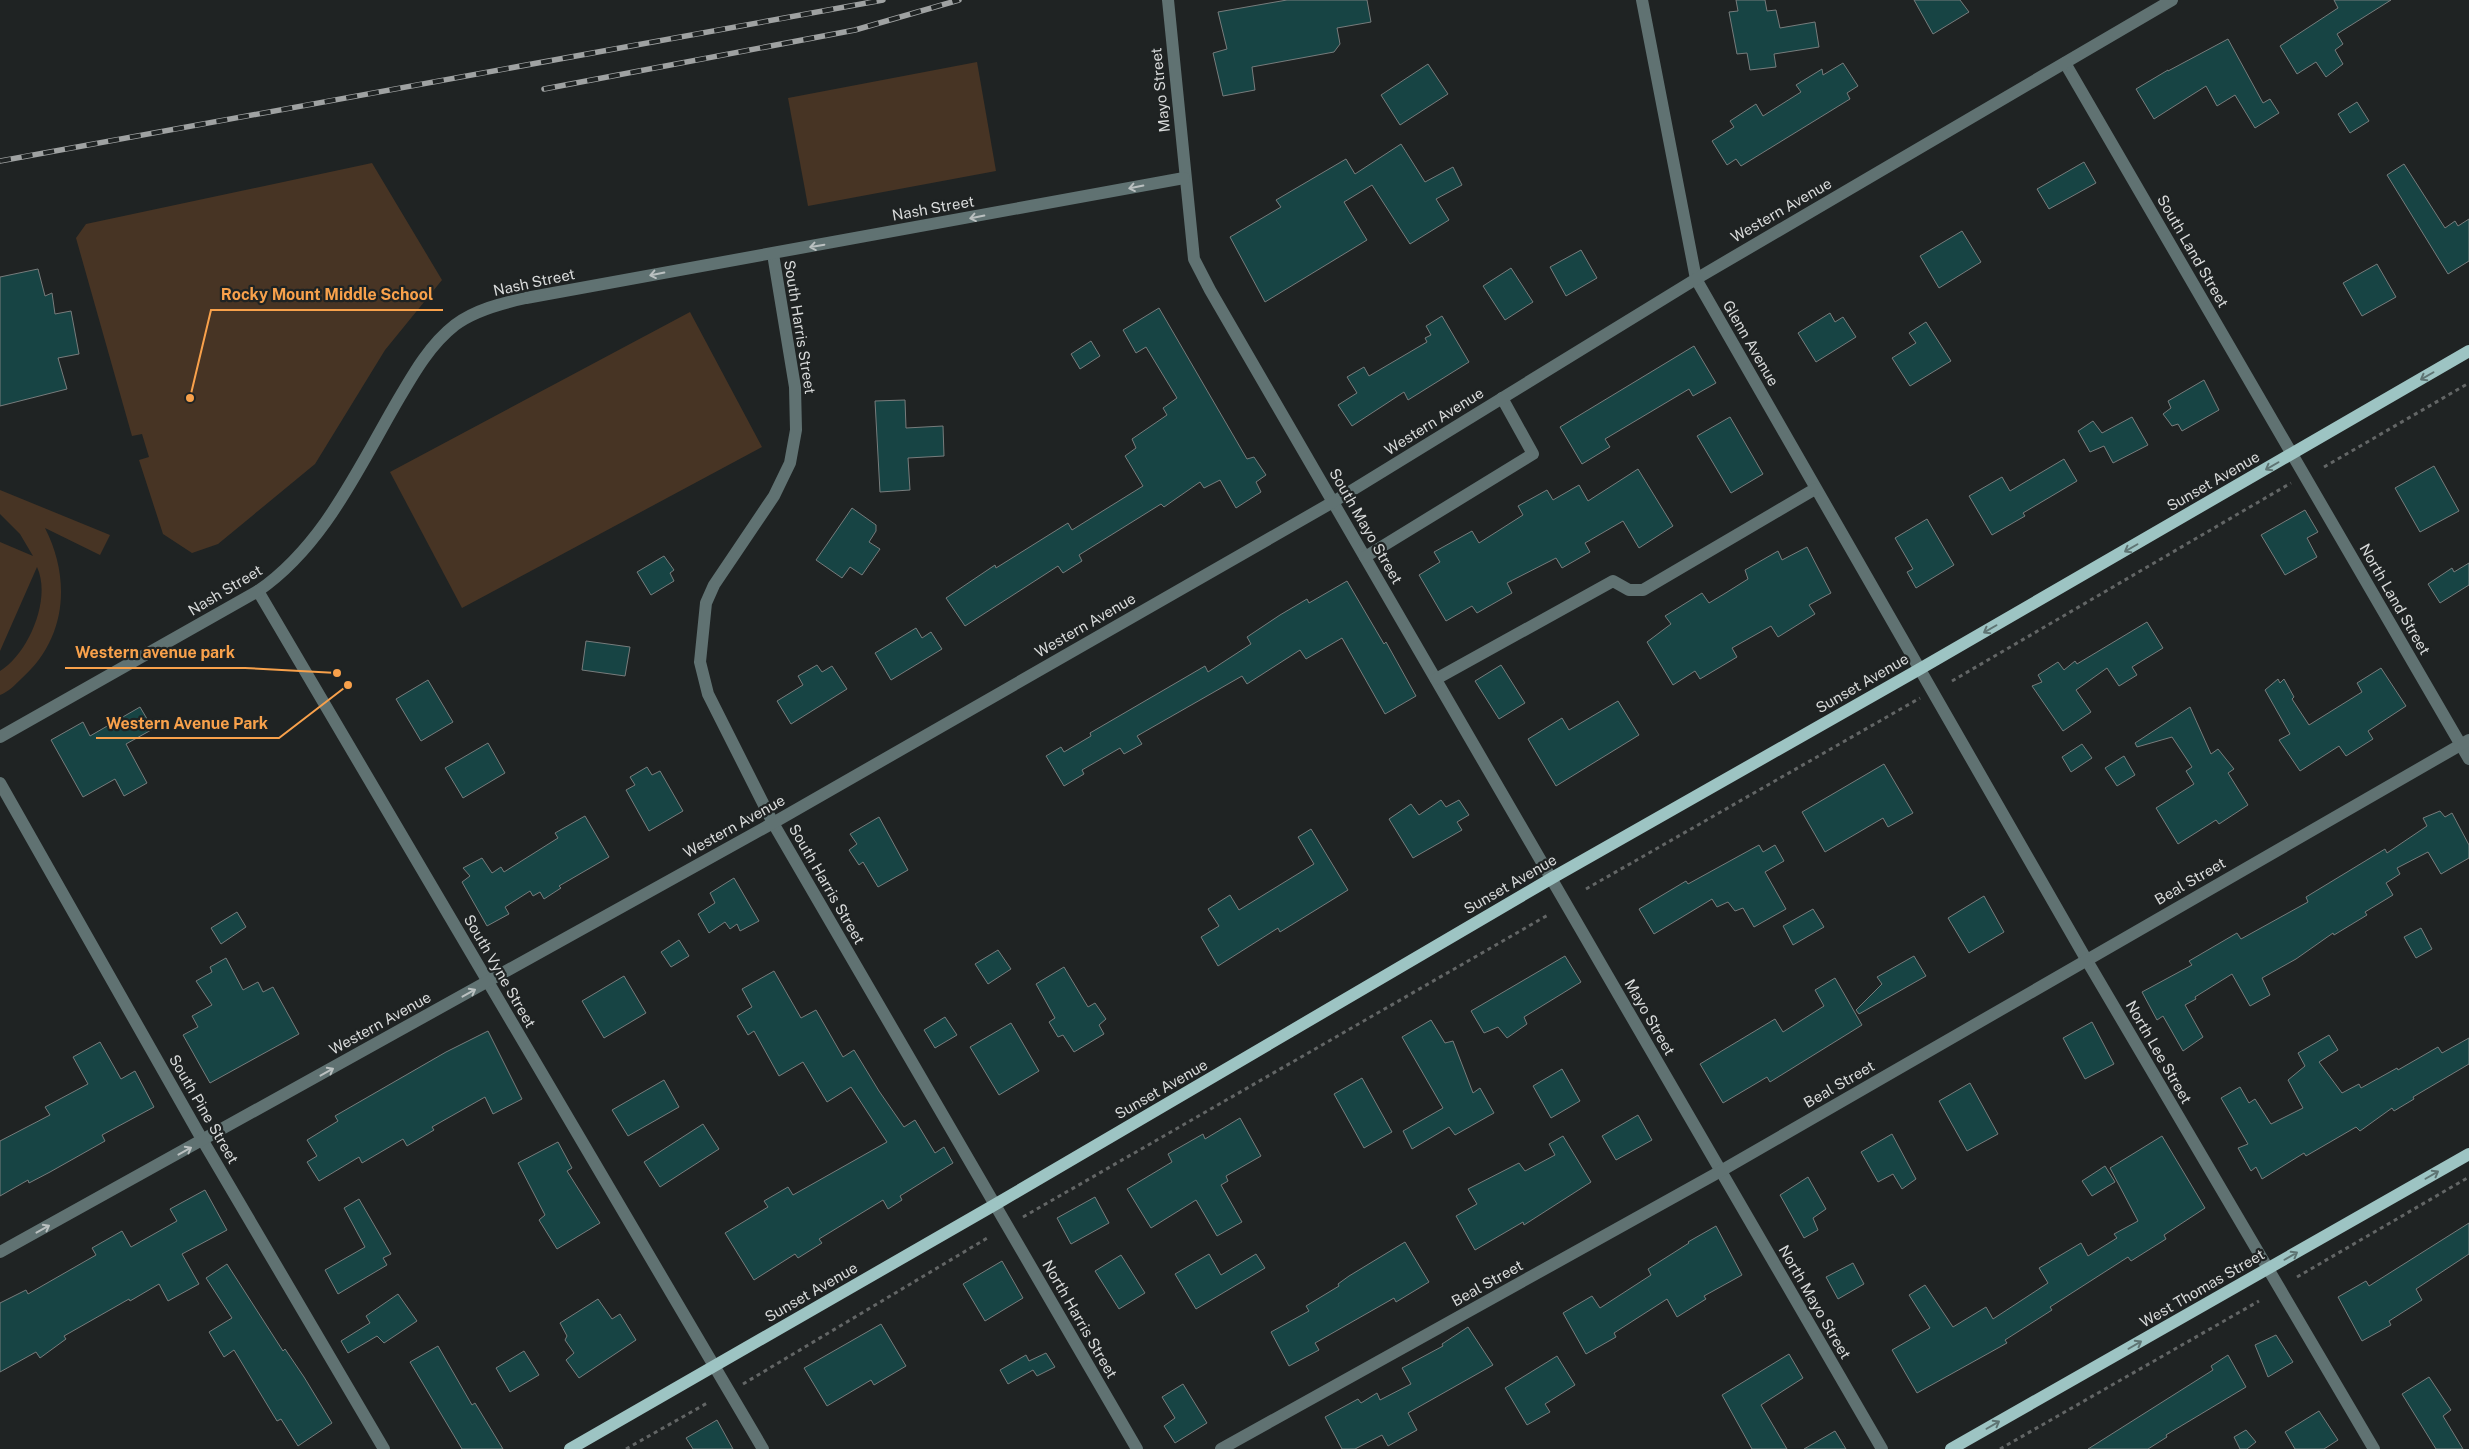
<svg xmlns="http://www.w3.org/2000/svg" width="2469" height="1449" viewBox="0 0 2469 1449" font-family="'Public Sans',sans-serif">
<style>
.green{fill:#473424}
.building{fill:#174444;stroke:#777c7c}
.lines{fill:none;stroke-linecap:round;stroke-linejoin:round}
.path{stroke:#636666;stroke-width:3;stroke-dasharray:4 4;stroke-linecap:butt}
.minor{stroke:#607272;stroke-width:12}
.major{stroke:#9dc4c3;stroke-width:12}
.rail-casing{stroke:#9fa2a2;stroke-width:5.5}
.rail{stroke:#1f2323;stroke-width:4;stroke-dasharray:11;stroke-linecap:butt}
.oneway{stroke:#bac0c0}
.oneway2{stroke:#5e7473}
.labels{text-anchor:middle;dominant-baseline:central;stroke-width:4.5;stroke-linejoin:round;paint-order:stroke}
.street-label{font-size:15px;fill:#d8dada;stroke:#1f2323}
.leader{fill:none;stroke:#f8a14b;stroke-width:2}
.callout-dot{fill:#f8a14b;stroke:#1f2323;stroke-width:2}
.callout-label{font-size:16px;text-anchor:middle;font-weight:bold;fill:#f8a14b;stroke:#1f2323;stroke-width:4.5;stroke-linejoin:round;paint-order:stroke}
</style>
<rect width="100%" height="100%" fill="#1f2323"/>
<g class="green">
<path d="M977 62 996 171 808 206 788 98Z"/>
<path d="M372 163 442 280 385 350 315 464 218 544 192 553 163 534 139 460 149 457 142 434 132 436 76 238 86 224Z"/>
<path d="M690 312 762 447 462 608 390 472Z"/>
<path d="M0 490 110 535 100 555 45 528C71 579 67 639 21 679 15 685 8 692 0 695V671C28 654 52 599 37 567L0 651V542L33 556 20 534 0 514Z"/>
</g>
<g class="building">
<path d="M1287 0H1367L1371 22 1337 28 1340 44 1334 52 1252 67 1255 90 1223 96 1213 53 1227 49 1218 12Z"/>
<path d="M1736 0H1765L1767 11 1776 10 1780 28 1815 22 1819 47 1774 54 1776 67 1750 70 1747 53 1737 54 1729 12 1738 11Z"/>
<path d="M1914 0H1960L1969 12 1933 34Z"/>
<path d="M2334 0H2391L2337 34 2343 44 2335 50 2343 64 2326 77 2316 62 2297 74 2280 46 2338 8Z"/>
<path d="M2228 39 2263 103 2270 99 2279 113 2255 128 2235 95 2217 106 2206 86 2154 119 2136 89 2168 70V71Z"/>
<path d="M1843 63 1858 86 1847 93 1850 99 1741 166 1736 159 1727 165 1712 141 1734 127 1730 121 1756 104 1763 116 1801 92 1796 85 1822 69 1823 75Z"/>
<path d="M1428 64 1448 94 1400 125 1381 95Z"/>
<path d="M2357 102 2369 121 2350 133 2338 114Z"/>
<path d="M1401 144 1425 182 1453 167 1462 185 1436 199 1449 220 1410 244 1372 185 1344 202 1367 240 1265 302 1230 237 1281 207 1276 200 1346 159 1355 174Z"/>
<path d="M2084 162 2096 183 2049 209 2037 189Z"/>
<path d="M2404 164 2445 228 2455 221 2458 226 2469 219V261L2448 274 2387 175Z"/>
<path d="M1962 231 1981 262 1939 288 1920 256Z"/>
<path d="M1581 250 1597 278 1566 296 1550 267Z"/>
<path d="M2377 264 2396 297 2362 316 2343 283Z"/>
<path d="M1511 268 1533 302 1505 320 1483 286Z"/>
<path d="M38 269 45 296 52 293 55 314 71 311 79 354 58 358 67 389 0 406V277Z"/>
<path d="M1159 308 1247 459 1254 457 1266 475 1256 482 1261 492 1236 508 1220 480 1204 488 1200 482 1164 507 1161 504 1079 555 1082 561 1063 573 1058 566 965 626 946 598 995 565 996 568 1068 523 1072 530 1143 486 1125 456 1136 448 1132 439 1167 415 1163 408 1177 398 1146 347 1136 353 1123 330Z"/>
<path d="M1830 313 1835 322 1843 317 1856 337 1816 362 1798 333Z"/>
<path d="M1442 316 1469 362 1408 400 1404 392 1352 426 1338 405 1357 393 1347 377 1364 367 1369 376 1427 342 1425 338 1431 335 1426 326Z"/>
<path d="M1926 322 1951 361 1910 386 1892 358 1916 343 1909 333Z"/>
<path d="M1091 341 1100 356 1080 369 1071 354Z"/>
<path d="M1694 346 1716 383 1693 396 1689 389 1605 439 1610 447 1582 464 1560 427Z"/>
<path d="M2204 380 2219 410 2182 431 2178 424 2172 426 2163 414 2171 408 2168 401Z"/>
<path d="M905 400 906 428 943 426 944 456 908 458 910 490 880 492 875 401Z"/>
<path d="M1730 417 1763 474 1731 493 1697 436Z"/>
<path d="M2132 417 2148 445 2113 463 2104 446 2090 452 2078 431 2093 421 2102 433Z"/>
<path d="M2064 459 2077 481 2023 513 2025 516 1992 535 1969 496 2002 477 2010 491Z"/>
<path d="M2434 466 2459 511 2420 532 2395 488Z"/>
<path d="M1638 469 1673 526 1639 548 1623 521 1585 543 1590 552 1562 568 1556 558 1507 583 1512 593 1477 613 1472 606 1446 621 1419 575 1440 562 1434 552 1472 531 1479 543 1523 515 1518 506 1547 490 1553 500 1579 485 1588 501Z"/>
<path d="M852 508 876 525V531L869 542 880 549 862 575 850 567 842 578 816 560Z"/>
<path d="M2305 510 2318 532 2307 538 2317 557 2285 575 2261 535Z"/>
<path d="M1927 519 1954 565 1916 588 1907 572 1913 569 1895 538Z"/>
<path d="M1807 547 1831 593 1809 605 1815 614 1778 637 1771 626 1732 648 1737 657 1700 679 1695 671 1673 685 1647 642 1671 624 1665 616 1702 593 1709 603 1724 594 1748 579 1745 570 1778 551 1782 560Z"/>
<path d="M664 556 674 570 670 573 674 581 651 595 637 572Z"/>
<path d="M2469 563V585L2440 603 2428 584 2452 568 2454 572Z"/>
<path d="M1347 581 1384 644 1386 642 1416 696 1385 714 1342 638 1306 659 1300 650 1247 684 1242 676 1137 736 1142 744 1124 754 1120 748 1082 770 1084 774 1064 786 1046 756 1061 747 1064 752 1091 736 1090 733 1205 666 1208 672 1251 644 1247 637 1280 615 1307 599 1309 603Z"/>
<path d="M2147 622 2163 648 2132 667 2137 675 2119 686 2107 668 2076 690 2091 712 2063 731 2032 686 2042 682 2038 675 2058 662 2064 670 2075 661 2077 664Z"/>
<path d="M916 628 922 638 931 632 942 649 891 680 875 653Z"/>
<path d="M586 641 630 647 625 676 582 670Z"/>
<path d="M817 665 822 672 832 666 847 689 791 724 777 701 803 685 798 676Z"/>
<path d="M1501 665 1525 703 1499 719 1475 681Z"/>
<path d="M2381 668 2406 706 2368 731 2373 739 2346 756 2339 746 2300 771 2279 740 2290 734 2265 690 2278 679 2280 683 2284 679 2294 697 2292 699 2309 725 2362 692 2357 683Z"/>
<path d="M428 680 453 722 421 741 396 699Z"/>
<path d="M1618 701 1639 735 1556 786 1528 739 1562 718 1569 730Z"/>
<path d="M140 707 153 729 126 744 147 783 124 796 115 779 83 797 51 740 83 722 90 736Z"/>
<path d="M2190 707 2211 754 2218 749 2234 769 2228 773 2248 805 2219 824 2216 820 2178 844 2156 808 2194 784 2186 771 2192 767 2172 737 2137 747 2135 743Z"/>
<path d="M488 743 505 773 463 798 445 768Z"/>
<path d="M2082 744 2092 758 2071 772 2062 757Z"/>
<path d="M2124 756 2135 775 2117 786 2105 768Z"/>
<path d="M1884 764 1913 813 1888 827 1883 818 1825 852 1802 812Z"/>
<path d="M647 767 652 775 660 771 683 811 649 831 626 790 635 785 630 777Z"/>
<path d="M1441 800 1446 807 1459 800 1469 815 1457 822 1462 830 1413 858 1389 819 1411 804 1419 815Z"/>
<path d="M2440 811 2445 817 2452 813 2469 845V858L2441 874 2428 852 2397 868 2400 874 2386 883 2393 895 2365 912 2367 915 2334 935 2333 933 2296 959 2262 978 2270 995 2250 1006 2232 974 2195 997 2196 999 2185 1005 2203 1037 2183 1051 2163 1016 2157 1020 2142 992 2192 965 2189 961 2237 933 2241 939 2308 902 2306 897 2385 849 2387 853 2427 826 2423 818Z"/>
<path d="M585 816 609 857 559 886 561 888 544 899 540 892 533 896 530 891 505 907 509 914 487 926 462 882 470 876 463 868 482 858 492 873 501 867 504 872 558 838 555 833Z"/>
<path d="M879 817 908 870 878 887 863 862 859 865 849 850 857 844 850 834Z"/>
<path d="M1311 829 1348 890 1280 932 1278 928 1218 966 1201 937 1219 926 1208 909 1230 895 1239 910 1314 864 1298 837Z"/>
<path d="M1759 845 1763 852 1775 845 1784 861 1765 872 1786 909 1754 927 1743 908 1735 911 1728 902 1717 907 1712 899 1654 934 1639 909 1686 881 1688 884Z"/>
<path d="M734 878 759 921 740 931 737 924 730 929 725 922 709 933 698 914 715 903 710 893Z"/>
<path d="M1984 896 2004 932 1969 953 1948 918Z"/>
<path d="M1813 909 1824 927 1793 945 1783 926Z"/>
<path d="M237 912 246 927 221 944 211 928Z"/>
<path d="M2421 928 2432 949 2416 958 2404 937Z"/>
<path d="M679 940 689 956 671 967 661 952Z"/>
<path d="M998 950 1011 969 988 984 975 964Z"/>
<path d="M1565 956 1581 982 1524 1017 1527 1024 1507 1038 1498 1027 1484 1033 1471 1011Z"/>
<path d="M1914 956 1926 976 1859 1014 1856 1010 1882 984 1877 977Z"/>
<path d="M226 958 243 990 258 982 263 992 273 987 299 1034 210 1083 183 1035 198 1027 192 1016 212 1005 196 981 212 972 210 967Z"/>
<path d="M1064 967 1088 1007 1095 1003 1106 1019 1099 1025 1104 1034 1074 1052 1063 1035 1058 1037 1049 1022 1055 1018 1036 984Z"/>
<path d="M774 971 801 1018 816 1010 843 1057 854 1050 879 1091 904 1127 915 1120 935 1153 944 1147 953 1163 900 1196 902 1200 888 1209 883 1200 819 1239 822 1243 798 1258 795 1254 754 1280 725 1233 768 1207 764 1201 788 1187 793 1195 887 1142 851 1087 827 1102 803 1062 779 1076 754 1031 748 1035 737 1016 752 1007 742 989Z"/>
<path d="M624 976 646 1013 604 1038 582 1001Z"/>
<path d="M1835 978 1862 1025 1770 1082 1767 1077 1723 1103 1700 1064 1775 1019 1783 1032 1824 1006 1815 990Z"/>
<path d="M945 1017 957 1035 935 1048 924 1030Z"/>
<path d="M1431 1020 1445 1043 1453 1041 1473 1093 1480 1088 1494 1113 1455 1135 1449 1127 1412 1149 1403 1131 1443 1108 1402 1037Z"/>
<path d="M2092 1022 2114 1064 2085 1079 2063 1038Z"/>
<path d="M1011 1023 1039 1071 999 1095 970 1047Z"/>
<path d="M488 1031 522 1099 493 1114 485 1097 432 1127 434 1130 407 1146 403 1139 362 1163 359 1157 319 1181 307 1162 317 1156 307 1140 338 1121 335 1116 446 1052Z"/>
<path d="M2329 1035 2338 1050 2319 1062 2342 1093 2359 1084 2361 1088 2397 1068 2398 1070 2438 1047 2442 1053 2469 1038V1064L2413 1097 2414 1099 2394 1111 2392 1108 2360 1131 2356 1127 2306 1156 2304 1153 2262 1179 2256 1167 2251 1171 2238 1148 2248 1144 2221 1098 2240 1087 2249 1103 2255 1099 2271 1124 2303 1108 2288 1080 2305 1066 2298 1053Z"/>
<path d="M100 1042 121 1079 135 1071 154 1107 102 1135 105 1141 50 1172 29 1183 28 1180 0 1196V1141L50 1115 45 1107 88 1084 73 1057Z"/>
<path d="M1562 1069 1580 1101 1551 1118 1533 1086Z"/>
<path d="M1362 1078 1392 1132 1364 1148 1334 1094Z"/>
<path d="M664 1080 679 1107 628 1136 612 1110Z"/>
<path d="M1970 1083 1998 1134 1967 1151 1939 1101Z"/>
<path d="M1638 1115 1652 1140 1616 1160 1602 1136Z"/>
<path d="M1240 1118 1261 1156 1226 1176 1228 1181 1221 1185 1242 1222 1217 1236 1196 1200 1151 1228 1127 1189 1172 1162 1168 1154 1203 1134 1205 1139Z"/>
<path d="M703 1124 719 1149 660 1187 644 1162Z"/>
<path d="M1892 1134 1916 1179 1902 1189 1893 1174 1878 1182 1861 1152Z"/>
<path d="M1563 1136 1591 1182 1524 1225 1523 1222 1475 1250 1456 1216 1477 1204 1468 1189 1519 1163 1525 1171 1555 1155 1549 1144Z"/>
<path d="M2162 1136 2205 1208 2164 1235 2166 1239 2131 1261 2128 1257 2050 1307 2052 1310 2005 1340 2007 1343 1917 1393 1892 1350 1930 1328 1909 1295 1925 1285 1953 1327 1986 1307 1993 1319 2048 1283 2039 1268 2081 1243 2088 1256 2117 1238 2114 1234 2138 1221 2110 1168Z"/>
<path d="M558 1142 572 1168 567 1171 600 1223 557 1249 539 1220 545 1215 518 1163Z"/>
<path d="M2105 1166 2115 1182 2092 1196 2082 1181Z"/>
<path d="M1808 1177 1826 1209 1813 1218 1818 1230 1804 1238 1780 1195Z"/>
<path d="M205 1190 227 1230 182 1254 199 1284 168 1301 159 1284 130 1301 129 1299 64 1336 66 1339 40 1358 36 1352 0 1372V1303L26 1290 28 1294 96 1255 92 1248 122 1231 131 1247 177 1221 170 1209Z"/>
<path d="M1095 1197 1109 1223 1071 1244 1057 1218Z"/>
<path d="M359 1199 391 1254 383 1258 387 1265 338 1294 325 1270 365 1247 344 1208Z"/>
<path d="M2469 1223V1254L2416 1289 2422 1300 2389 1321 2391 1325 2362 1341 2338 1297 2366 1281 2369 1286Z"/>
<path d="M1716 1226 1742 1275 1704 1296 1706 1299 1677 1317 1667 1299 1614 1333 1616 1337 1586 1354 1563 1313 1592 1296 1600 1308 1651 1275 1648 1269 1689 1243 1688 1242Z"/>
<path d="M1405 1242 1429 1282 1396 1302 1394 1298 1315 1343 1319 1350 1289 1366 1271 1332 1309 1311 1306 1306 1339 1286 1338 1284 1349 1276Z"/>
<path d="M1209 1254 1221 1275 1256 1254 1265 1268 1196 1309 1175 1274Z"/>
<path d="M1121 1255 1145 1293 1119 1309 1095 1271Z"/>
<path d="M1002 1261 1023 1298 985 1321 963 1284Z"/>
<path d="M1853 1263 1864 1284 1838 1299 1826 1277Z"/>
<path d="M227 1264 283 1351 285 1349 304 1377 332 1423 298 1446 281 1419 277 1421 234 1350 224 1357 209 1332 232 1318 206 1278Z"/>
<path d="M398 1294 417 1321 384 1343 377 1336 348 1353 341 1341 370 1323 366 1316Z"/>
<path d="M598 1299 612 1319 620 1314 636 1340 579 1378 566 1360 574 1353 565 1340 567 1336 560 1323Z"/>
<path d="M881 1324 906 1366 874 1385 871 1380 827 1406 804 1368Z"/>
<path d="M1468 1327 1493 1365 1408 1413 1417 1430 1388 1446 1382 1435 1355 1449H1342L1325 1417 1358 1399 1361 1403 1377 1393 1380 1400 1411 1384 1402 1368 1443 1346 1442 1344Z"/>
<path d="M2276 1335 2293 1362 2268 1377 2255 1345Z"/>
<path d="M438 1346 472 1405 475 1403 503 1449H462L410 1362Z"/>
<path d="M524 1351 539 1375 510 1392 496 1368Z"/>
<path d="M1046 1353 1055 1367 1037 1376 1033 1370 1008 1384 1000 1370 1026 1355 1029 1361Z"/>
<path d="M1789 1354 1803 1378 1761 1405 1787 1449H1752L1722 1395Z"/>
<path d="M2228 1355 2246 1387 2166 1435 2167 1437 2148 1449H2088L2213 1370 2211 1366Z"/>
<path d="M1557 1356 1575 1385 1545 1404 1550 1412 1527 1425 1505 1388Z"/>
<path d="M2429 1377 2451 1410 2443 1416 2463 1449H2436L2402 1394Z"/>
<path d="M1183 1384 1207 1423 1175 1443 1164 1426 1175 1418 1162 1397Z"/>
<path d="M2319 1411 2338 1440 2324 1449H2295L2285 1432Z"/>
<path d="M717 1420 733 1449H693L686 1438Z"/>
<path d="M2246 1430 2256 1442 2247 1449H2240L2234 1437Z"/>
<path d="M1835 1431 1846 1449H1804Z"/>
</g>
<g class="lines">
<g class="path">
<path d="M2324 467 2469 383"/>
<path d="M1952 681 2291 483"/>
<path d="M1586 889 1920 698"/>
<path d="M1023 1217 1548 915"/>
<path d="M2297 1277 2469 1177"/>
<path d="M743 1384 989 1237"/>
<path d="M626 1449 709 1402"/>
<path d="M2000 1449 2259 1301"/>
</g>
<g class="minor">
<path d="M1168 0 1194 259 1210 290 1882 1449"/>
<path d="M1642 0 1696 279 2086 959 2374 1449"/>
<path d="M2065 63 2469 759"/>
<path d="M773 254 795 387 796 430 790 463 774 496 714 585 706 603 700 662 708 694 773 823 1137 1449"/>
<path d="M1365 557 1533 454 1502 398"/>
<path d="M258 591 763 1449"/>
<path d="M1436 679 1613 581 1629 590H1643L1815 489"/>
<path d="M0 737 258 591C322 547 356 473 394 407 411 378 428 346 455 325 475 310 502 303 526 298L1184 178"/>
<path d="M0 783 203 1141 384 1449"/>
<path d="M0 1252 773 823 1333 502 1696 279 2172 0"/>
<path d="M1221 1449 1719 1172 2469 740"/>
</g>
<g class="major">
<path d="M570 1449 996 1204 1552 878 1918 670 2469 351"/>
<path d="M1951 1449 2469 1154"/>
</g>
<defs>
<g id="rail">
<path d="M544 89 855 30 959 0"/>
<path d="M0 161 883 0"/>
</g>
</defs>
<use href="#rail" class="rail-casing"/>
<use href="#rail" class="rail"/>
</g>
<defs><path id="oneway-shaft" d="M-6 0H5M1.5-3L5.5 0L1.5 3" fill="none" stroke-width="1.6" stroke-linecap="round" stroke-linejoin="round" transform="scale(1.25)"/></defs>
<g class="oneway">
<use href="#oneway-shaft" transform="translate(1136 187) rotate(169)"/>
<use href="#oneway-shaft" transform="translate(977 217) rotate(169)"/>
<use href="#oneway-shaft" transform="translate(817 246) rotate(170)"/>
<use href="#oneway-shaft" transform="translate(657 274) rotate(169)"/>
<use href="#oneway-shaft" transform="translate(469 993) rotate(-29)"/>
<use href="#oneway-shaft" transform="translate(327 1072) rotate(-29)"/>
<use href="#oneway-shaft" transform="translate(185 1151) rotate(-29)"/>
<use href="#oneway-shaft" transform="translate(43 1229) rotate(-29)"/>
</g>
<g class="oneway2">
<use href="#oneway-shaft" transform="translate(2427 376) rotate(150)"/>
<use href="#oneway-shaft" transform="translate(2272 466) rotate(150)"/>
<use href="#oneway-shaft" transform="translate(2131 548) rotate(150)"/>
<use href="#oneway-shaft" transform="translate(1990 629) rotate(150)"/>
<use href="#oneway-shaft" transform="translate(2432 1175) rotate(-30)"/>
<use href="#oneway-shaft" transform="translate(2291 1256) rotate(-30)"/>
<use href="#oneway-shaft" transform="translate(2135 1345) rotate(-30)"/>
<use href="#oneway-shaft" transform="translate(1993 1425) rotate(-30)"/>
</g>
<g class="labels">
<g class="street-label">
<text transform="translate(1160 90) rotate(-96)">Mayo Street</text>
<text transform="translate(933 208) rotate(-10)">Nash Street</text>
<text transform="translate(1781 210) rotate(-30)">Western Avenue</text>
<text transform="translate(2193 251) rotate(60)">South Land Street</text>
<text transform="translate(534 282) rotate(-12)">Nash Street</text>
<text transform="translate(800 327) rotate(81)">South Harris Street</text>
<text transform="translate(1751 343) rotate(60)">Glenn Avenue</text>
<text transform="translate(1434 421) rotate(-32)">Western Avenue</text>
<text transform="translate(2213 481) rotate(-30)">Sunset Avenue</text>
<text transform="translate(1366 526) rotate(60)">South Mayo Street</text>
<text transform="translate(225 590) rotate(-31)">Nash Street</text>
<text transform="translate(2395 599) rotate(60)">North Land Street</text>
<text transform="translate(1085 625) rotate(-30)">Western Avenue</text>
<text transform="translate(1862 683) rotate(-30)">Sunset Avenue</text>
<text transform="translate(734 826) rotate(-29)">Western Avenue</text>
<text transform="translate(2190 881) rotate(-30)">Beal Street</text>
<text transform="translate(827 884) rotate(60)">South Harris Street</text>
<text transform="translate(1510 884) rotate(-30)">Sunset Avenue</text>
<text transform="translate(500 971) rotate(60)">South Vyne Street</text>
<text transform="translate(1650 1017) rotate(60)">Mayo Street</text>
<text transform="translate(380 1023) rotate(-29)">Western Avenue</text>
<text transform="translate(2159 1052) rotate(60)">North Lee Street</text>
<text transform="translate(1839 1084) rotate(-30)">Beal Street</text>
<text transform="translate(1161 1089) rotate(-30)">Sunset Avenue</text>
<text transform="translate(204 1109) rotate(60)">South Pine Street</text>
<text transform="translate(1487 1283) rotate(-29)">Beal Street</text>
<text transform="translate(2202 1288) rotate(-30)">West Thomas Street</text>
<text transform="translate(811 1292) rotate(-30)">Sunset Avenue</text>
<text transform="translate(1815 1302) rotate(60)">North Mayo Street</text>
<text transform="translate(1080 1319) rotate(60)">North Harris Street</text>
</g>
</g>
<path class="leader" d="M190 398L211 310H443M337 673L245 668H65M348 685L279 738H96"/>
<g class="callout-dot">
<circle cx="190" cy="398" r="5"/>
<circle cx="337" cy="673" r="5"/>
<circle cx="348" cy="685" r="5"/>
</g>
<g class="callout-label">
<text x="327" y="300">Rocky Mount Middle School</text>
<text x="155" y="658">Western avenue park</text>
<text x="187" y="729">Western Avenue Park</text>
</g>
</svg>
